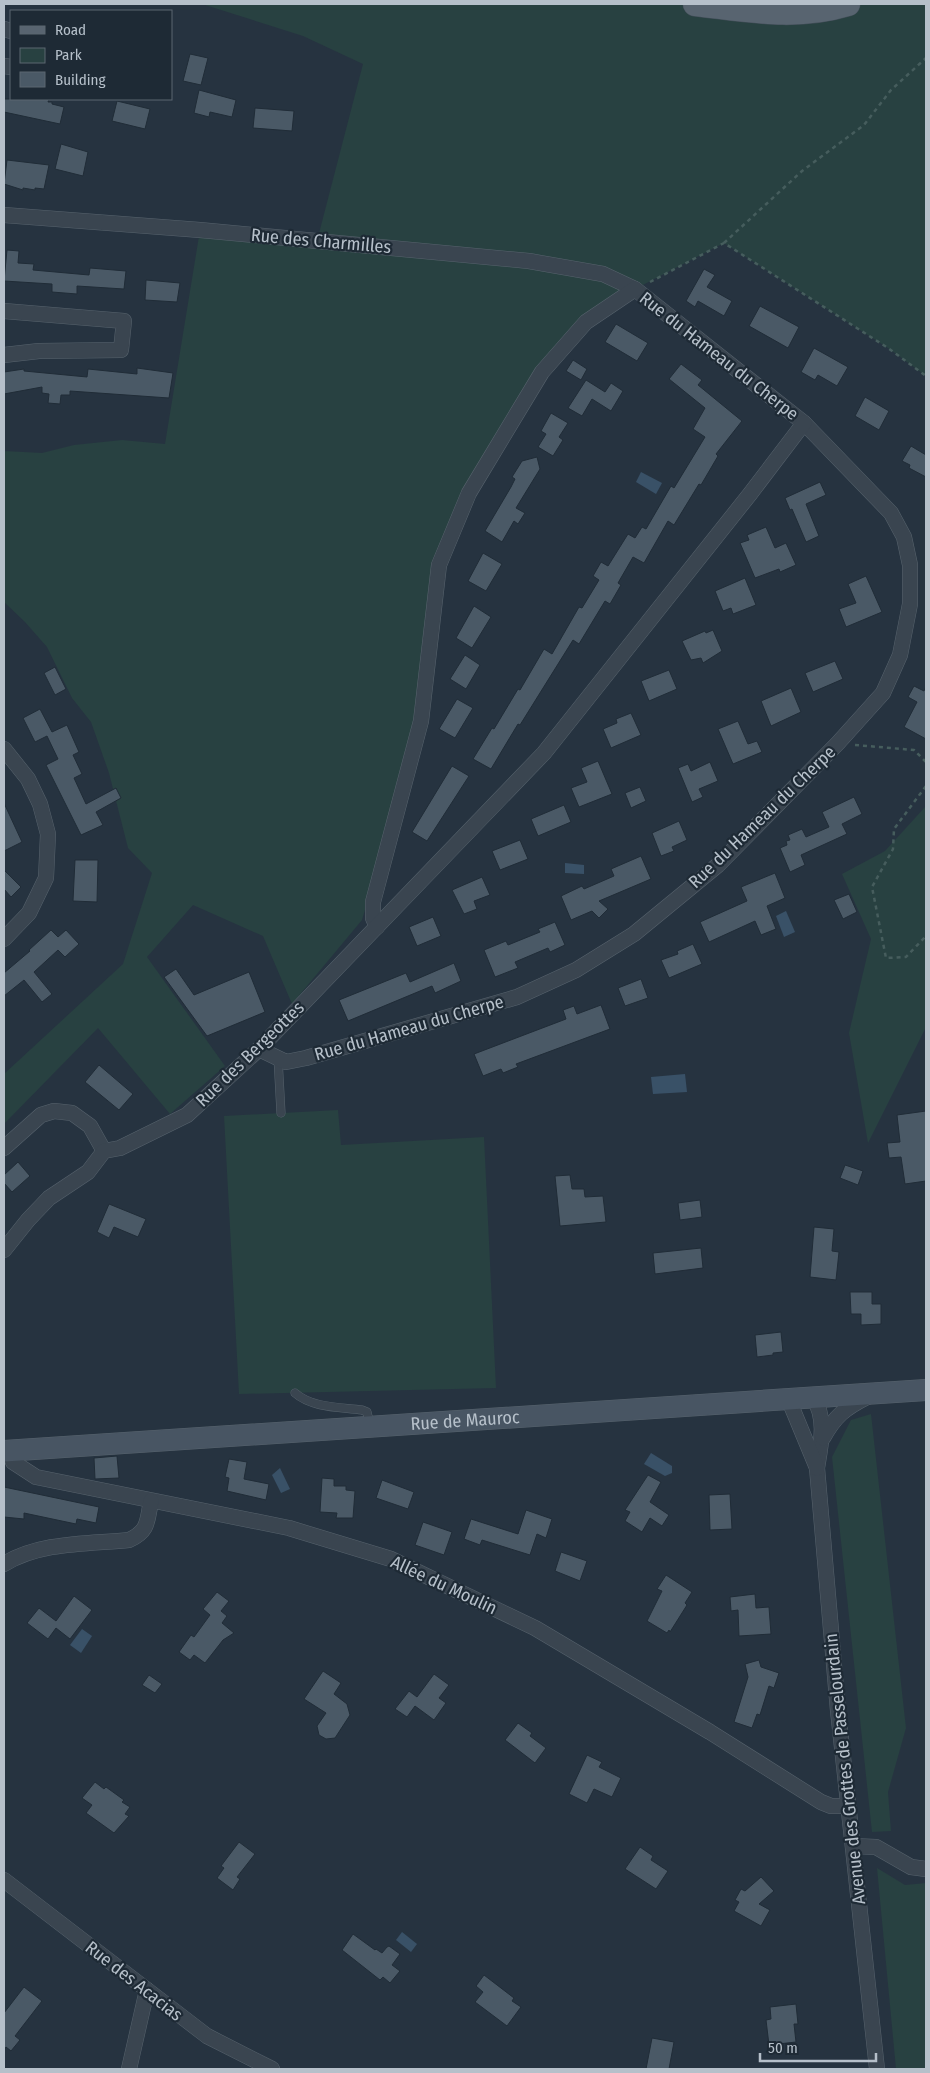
<svg xmlns="http://www.w3.org/2000/svg" width="930" height="2073" viewBox="0 0 930 2073" font-family="'Fira Sans Condensed',sans-serif">
<style>
.green{fill:#284141}
.water{fill:#395167}
.building{fill:#4a5966;stroke:#202c37}
.lines{fill:none;stroke-linecap:round;stroke-linejoin:round}
.lane-casing{stroke:#57636d;stroke-width:9}
.street-casing{stroke:#57636d;stroke-width:16}
.secondary-casing{stroke:#57636d;stroke-width:22}
.primary-casing{stroke:#434e59;stroke-width:25}
.path{stroke:#465d5d;stroke-width:2.5;stroke-dasharray:4 4;stroke-linecap:butt}
.lane{stroke:#3a4550;stroke-width:8}
.street{stroke:#3a4550;stroke-width:15}
.secondary{stroke:#485563;stroke-width:21}
.primary{stroke:#586470;stroke-width:24}
.labels{text-anchor:middle;dominant-baseline:central;stroke-width:4.5;stroke-linejoin:round;paint-order:stroke}
.street-label{font-size:18px;fill:#b6c0ca;stroke:#1e2a35}
</style>
<rect width="100%" height="100%" fill="#263340"/>
<g class="green">
<path d="M202 4H926V376L888 348 724 243 635 289 586 322 542 372 469 493 439 565 421 721 362 920 292 1004 263 936 193 905 147 957 225 1066 170 1114 98 1028 4 1124V1074L123 964 152 873 128 848 109 773 91 722 72 698 47 647 25 622 4 602V451L42 453 74 445 122 440 165 444 200 230 317 241 363 64 303 36Z"/>
<path d="M926 806V1027L868 1143 849 1033 871 939 842 874 885 851Z"/>
<path d="M338 1110 341 1145 484 1137 496 1388 239 1394 224 1116Z"/>
<path d="M871 1414 906 1728 888 1792 891 1831 872 1832 832 1457 851 1420Z"/>
<path d="M877 1868 905 1885 926 1883V2069H896Z"/>
</g>
<g class="water">
<path d="M641 472 662 483 656 494 636 482Z"/>
<path d="M565 863 584 865V874L565 873Z"/>
<path d="M786 911 795 932 784 937 776 916Z"/>
<path d="M685 1074 687 1092 653 1094 651 1077Z"/>
<path d="M651 1453 672 1466V1473L665 1476 644 1464Z"/>
<path d="M280 1468 290 1489 281 1493 272 1475Z"/>
<path d="M82 1629 92 1636 81 1653 70 1645Z"/>
<path d="M402 1932 417 1944 411 1952 396 1940Z"/>
</g>
<g class="building">
<path d="M190 54 208 58 201 85 183 81Z"/>
<path d="M199 90 236 100 232 117 210 112 209 117 194 113Z"/>
<path d="M4 99H49L48 102H52V104L64 107 60 124 4 112Z"/>
<path d="M117 101 150 109 145 129 112 121Z"/>
<path d="M255 108 294 111 292 131 253 128Z"/>
<path d="M61 144 88 152 83 176 55 169Z"/>
<path d="M7 160 49 165 44 189 35 188V190L23 188V190L4 184Z"/>
<path d="M7 250 19 251 18 263 34 264 33 270 89 275 90 268 126 271 124 289 77 286V294L52 292V284L4 281Z"/>
<path d="M704 269 715 275 707 287 732 301 724 316 698 301 695 307 686 301Z"/>
<path d="M146 280 180 283 177 302 145 300Z"/>
<path d="M760 306 799 327 788 348 749 326Z"/>
<path d="M616 324 648 343 637 361 605 342Z"/>
<path d="M814 348 848 367 837 386 818 375 815 380 801 372Z"/>
<path d="M573 360 587 369 581 380 566 371Z"/>
<path d="M681 364 702 380 698 385 742 421 716 454 718 456 701 485 699 484 674 525 668 521 644 563 633 557 618 583 621 585 610 604 605 601 579 644 573 640 520 725 518 724 491 769 473 759 492 728 494 729 518 689 520 690 544 649 552 654 579 607 582 608 599 580 593 576 601 562 608 566 628 534 635 538 642 527 646 529 671 486 674 488 705 437 693 429 705 408 669 379Z"/>
<path d="M137 368 173 373 169 398 70 391V395H61L60 404 48 403 49 394 42 393V387L4 394V372L24 369V371L87 377 88 369 137 374Z"/>
<path d="M586 380 605 392 611 383 623 391 611 411 592 399 582 416 568 408Z"/>
<path d="M865 397 889 411 879 430 855 416Z"/>
<path d="M551 413 568 423 559 437 563 440 553 456 538 447 546 434 541 431Z"/>
<path d="M911 446 926 455V477L909 468 910 465 902 461Z"/>
<path d="M537 457 540 469 516 508 525 513 518 524 514 521 502 542 485 531 511 487 515 479 512 477 522 461Z"/>
<path d="M820 482 826 495 806 504 819 536 806 542 792 509 790 510 785 498Z"/>
<path d="M766 527 775 548 786 543 796 565 780 572 779 569 755 578 740 543 749 540 747 535Z"/>
<path d="M483 553 502 564 486 591 468 581Z"/>
<path d="M866 576 882 612 846 627 839 609 856 603 848 584Z"/>
<path d="M745 578 756 605 733 614 731 608 723 611 715 591Z"/>
<path d="M474 606 491 617 472 648 456 638Z"/>
<path d="M713 630 722 651 703 663 701 658 691 660 682 641 705 631 706 633Z"/>
<path d="M465 655 480 665 466 689 450 679Z"/>
<path d="M835 661 843 679 813 692 805 673Z"/>
<path d="M55 667 66 689 55 695 44 673Z"/>
<path d="M669 670 677 689 649 701 641 681Z"/>
<path d="M914 686 924 691 926 686V739L904 727 917 702 908 697Z"/>
<path d="M791 688 801 712 771 726 761 701Z"/>
<path d="M457 699 473 708 455 738 439 729Z"/>
<path d="M40 709 52 732 67 725 79 752 73 755 82 774 74 778 86 804 116 788 121 798 96 812 103 825 81 835 46 765 58 759 47 736 35 742 23 718Z"/>
<path d="M631 713 641 735 611 748 603 729 617 723 616 719Z"/>
<path d="M738 721 748 744 757 741 762 752 733 764 718 729Z"/>
<path d="M598 761 612 794 579 807 571 788 587 782 581 768Z"/>
<path d="M710 762 718 781 699 789 703 797 692 802 678 768 688 764 691 771Z"/>
<path d="M452 766 469 776 427 841 412 832Z"/>
<path d="M640 787 646 801 631 808 625 793Z"/>
<path d="M854 797 862 814 842 824 847 834 801 855 805 865 790 872 780 848 787 845 786 841 790 840 788 835 802 829 806 837 829 827 822 812Z"/>
<path d="M4 803 22 842 4 851Z"/>
<path d="M564 805 571 822 538 836 531 819Z"/>
<path d="M679 821 687 840 672 847 674 851 661 856 652 833Z"/>
<path d="M520 840 528 859 500 870 492 851Z"/>
<path d="M641 856 651 879 599 901 608 909 599 918 592 911 571 920 561 896 582 886 584 889 614 876 611 869Z"/>
<path d="M75 860H98L97 902 73 901Z"/>
<path d="M4 870 21 887 11 897 4 889Z"/>
<path d="M775 873 785 898 767 906 776 929 761 935 755 921 709 942 700 922 747 901 741 887Z"/>
<path d="M482 877 490 895 474 901 477 909 464 914 452 890Z"/>
<path d="M849 894 857 912 843 919 834 900Z"/>
<path d="M433 917 441 936 417 946 409 927Z"/>
<path d="M555 922 565 945 550 952 548 948 515 962 518 968 495 977 484 950 506 941 508 945 540 932 538 929Z"/>
<path d="M51 930 58 937 66 930 79 944 65 957 58 950 34 972 52 994 42 1002 24 980 4 996V973L30 951 29 950Z"/>
<path d="M693 944 702 964 669 978 661 960 678 954 677 951Z"/>
<path d="M454 963 461 981 435 993 432 986 348 1021 339 1000 406 973 410 982Z"/>
<path d="M176 969 194 995 249 972 265 1012 207 1036 164 977Z"/>
<path d="M641 979 648 998 625 1006 618 988Z"/>
<path d="M601 1005 610 1029 516 1064 518 1067 503 1073 501 1069 483 1076 474 1054 566 1019 563 1010 574 1006 577 1014Z"/>
<path d="M99 1065 133 1094 119 1110 85 1082Z"/>
<path d="M926 1111V1181L905 1184 901 1157 889 1158 887 1143 900 1142 897 1115Z"/>
<path d="M18 1162 30 1176 12 1192 4 1183V1175Z"/>
<path d="M845 1165 863 1171 858 1185 840 1178Z"/>
<path d="M570 1175 572 1189H584L585 1197 603 1196 606 1222 560 1226 555 1176Z"/>
<path d="M700 1200 702 1217 680 1220 678 1203Z"/>
<path d="M109 1204 146 1219 138 1237 114 1227 109 1238 97 1232Z"/>
<path d="M814 1227 834 1229 832 1251 839 1252 836 1280 810 1277Z"/>
<path d="M701 1248 703 1268 655 1274 653 1253Z"/>
<path d="M850 1292H872V1304H881V1324L861 1325V1314H851Z"/>
<path d="M781 1332 783 1352 773 1353V1355L757 1357 755 1335Z"/>
<path d="M117 1456 119 1478 95 1479 94 1458Z"/>
<path d="M229 1459 247 1462 244 1479 269 1484 266 1500 227 1491 229 1478 225 1477Z"/>
<path d="M648 1475 661 1482 650 1502 669 1515 662 1526 650 1518 642 1532 625 1521 630 1512 625 1510Z"/>
<path d="M322 1478 334 1479V1486H346V1490L355 1491 353 1518H336L337 1513 320 1512Z"/>
<path d="M382 1480 414 1492 408 1509 376 1498Z"/>
<path d="M4 1487 99 1507 96 1523 77 1519 76 1524 24 1513V1519L4 1517Z"/>
<path d="M730 1494 732 1529 710 1530 709 1495Z"/>
<path d="M526 1510 552 1519 546 1538 537 1534 530 1555 482 1540 480 1545 464 1539 471 1519 518 1534Z"/>
<path d="M423 1522 452 1532 444 1555 415 1545Z"/>
<path d="M561 1552 587 1561 580 1581 555 1571Z"/>
<path d="M666 1575 692 1592 685 1603 687 1605 670 1632 669 1630 667 1633 647 1621 662 1591 657 1589Z"/>
<path d="M217 1592 229 1601 221 1611 227 1616 222 1623 234 1633 223 1640 205 1663 194 1655 190 1660 179 1652 191 1635 194 1637 210 1615 203 1609Z"/>
<path d="M755 1594 756 1608 769 1607 771 1634 739 1636 738 1610 731 1611 730 1597Z"/>
<path d="M74 1596 92 1610 70 1639 56 1628 48 1639 27 1623 39 1608 56 1621Z"/>
<path d="M759 1660 761 1667 779 1673 774 1688 769 1686 760 1715 757 1714 752 1728 734 1722 748 1677 745 1664Z"/>
<path d="M323 1671 341 1683 334 1694 347 1704 350 1715 335 1738 326 1739 319 1735 317 1726 326 1713 304 1699Z"/>
<path d="M434 1674 449 1685 439 1698 446 1703 434 1720 415 1706 407 1717 395 1709 409 1691 417 1697Z"/>
<path d="M149 1675 162 1684 155 1693 142 1685Z"/>
<path d="M518 1723 532 1733 530 1736 546 1748 535 1763 505 1740Z"/>
<path d="M587 1755 602 1762 599 1767 621 1778 612 1797 594 1789 587 1803 569 1794Z"/>
<path d="M95 1782 104 1789 106 1787 124 1800 122 1802 130 1807 125 1814 129 1816 114 1833 86 1813 92 1805 82 1798Z"/>
<path d="M239 1842 255 1854 237 1877 240 1879 233 1890 217 1878 224 1868 221 1866Z"/>
<path d="M640 1847 653 1856 651 1860 668 1871 656 1889 625 1869Z"/>
<path d="M761 1877 774 1891 759 1904 770 1910 761 1926 734 1911 739 1902 735 1900 741 1889 745 1891Z"/>
<path d="M353 1934 375 1950 376 1949 382 1953 387 1947 389 1946 400 1954 392 1965 400 1971 390 1983 383 1977 380 1980 342 1950Z"/>
<path d="M484 1975 514 1998 512 2001 521 2007 507 2026 475 2002 483 1992 476 1986Z"/>
<path d="M24 1987 42 2001 15 2036 20 2040 11 2051 6 2047 4 2050V2013Z"/>
<path d="M796 2004 798 2024H794L796 2042 769 2045 766 2020 771 2019 770 2007Z"/>
<path d="M652 2038 674 2042 669 2069H646Z"/>
</g>
<g class="lines">
<defs>
<g id="lane">
<path d="M278 1058 281 1113"/>
<path d="M295 1393C312 1408 340 1407 362 1410L367 1412 370 1425"/>
</g>
<g id="street">
<path d="M4 29 11 31"/>
<path d="M4 66 11 67"/>
<path d="M4 215 200 230 529 261 603 274 635 289 804 423 891 513 904 537 910 565V604L900 655 883 693 838 743 718 865 634 934 576 970 517 997 306 1058 286 1062 259 1049"/>
<path d="M4 311 124 321 121 350 39 351 4 355"/>
<path d="M4 749 28 779 40 804 48 834 46 878 29 913 4 939"/>
<path d="M377 927 373 918V902L421 721 439 565 469 493 542 372 586 322 635 289"/>
<path d="M4 1148 41 1115 54 1111 72 1113 90 1126 104 1151"/>
<path d="M4 1250 28 1220 49 1198 88 1172 104 1151 120 1148 187 1115 259 1049 544 753 750 494 804 423"/>
<path d="M813 1397C827 1419 821 1444 817 1468L838 1711 877 2069"/>
<path d="M788 1398 817 1468"/>
<path d="M823 1438C835 1416 845 1408 867 1397"/>
<path d="M9 1451 13 1462 36 1477 289 1528 391 1559 535 1628 710 1732 821 1802 831 1806H848"/>
<path d="M4 1564C40 1542 87 1544 129 1540 149 1531 147 1521 151 1501"/>
<path d="M853 1846 876 1847 911 1867 926 1869"/>
<path d="M4 1880 207 2036 272 2069"/>
<path d="M129 2069 147 1990"/>
</g>
<g id="secondary">
<path id="s1" d="M4 1451 926 1390"/>
</g>
<path id="primary" d="M695 4C748 10 795 20 848 4"/>
</defs>
<use href="#lane" class="lane-casing"/>
<use href="#street" class="street-casing"/>
<use href="#secondary" class="secondary-casing"/>
<use href="#primary" class="primary-casing"/>
<g class="path">
<path d="M724 243 802 171 864 125 891 90 926 58"/>
<path d="M650 282 724 243 888 348 926 376"/>
<path d="M855 745 914 750 926 762"/>
<path d="M926 786 894 829 893 849 872 887 886 958 906 957 926 936"/>
</g>
<use href="#lane" class="lane"/>
<use href="#street" class="street"/>
<use href="#secondary" class="secondary"/>
<use href="#primary" class="primary"/>
</g>
<g class="labels">
<g class="street-label">
<text transform="translate(321 241) rotate(5)">Rue des Charmilles</text>
<text transform="translate(719 356) rotate(38)">Rue du Hameau du Cherpe</text>
<text transform="translate(762 817) rotate(-44)">Rue du Hameau du Cherpe</text>
<text transform="translate(409 1028) rotate(-16)">Rue du Hameau du Cherpe</text>
<text transform="translate(250 1054) rotate(-44)">Rue des Bergeottes</text>
<text stroke="none"><textPath href="#s1" startOffset="462">Rue de Mauroc</textPath></text>
<text transform="translate(444 1585) rotate(25)">Allée du Moulin</text>
<text transform="translate(845 1769) rotate(-96)">Avenue des Grottes de Passelourdain</text>
<text transform="translate(134 1981) rotate(38)">Rue des Acacias</text>
</g>
</g>
<rect width="930" height="2073" fill="none" stroke="#b6c0ca" stroke-width="10"/>
<rect x="10" y="10" width="162" height="90" fill="#1e2a35" stroke="#5b6671"/>
<rect x="20" y="26" width="25" height="8" fill="#586470" stroke="#5b6671"/>
<text x="55" y="35" font-size="15" fill="#b6c0ca">Road</text>
<rect x="20" y="48" width="25" height="15" fill="#284141" stroke="#5b6671"/>
<text x="55" y="60" font-size="15" fill="#b6c0ca">Park</text>
<rect x="20" y="72" width="25" height="15" fill="#4a5966" stroke="#5b6671"/>
<text x="55" y="85" font-size="15" fill="#b6c0ca">Building</text>
<path d="M760 2053v8h116v-8" fill="none" stroke="#b6c0ca" stroke-width="2.5"/>
<text x="768" y="2053" font-size="15" fill="#b6c0ca" stroke="#1e2a35" stroke-width="4" paint-order="stroke">50 m</text>
</svg>
